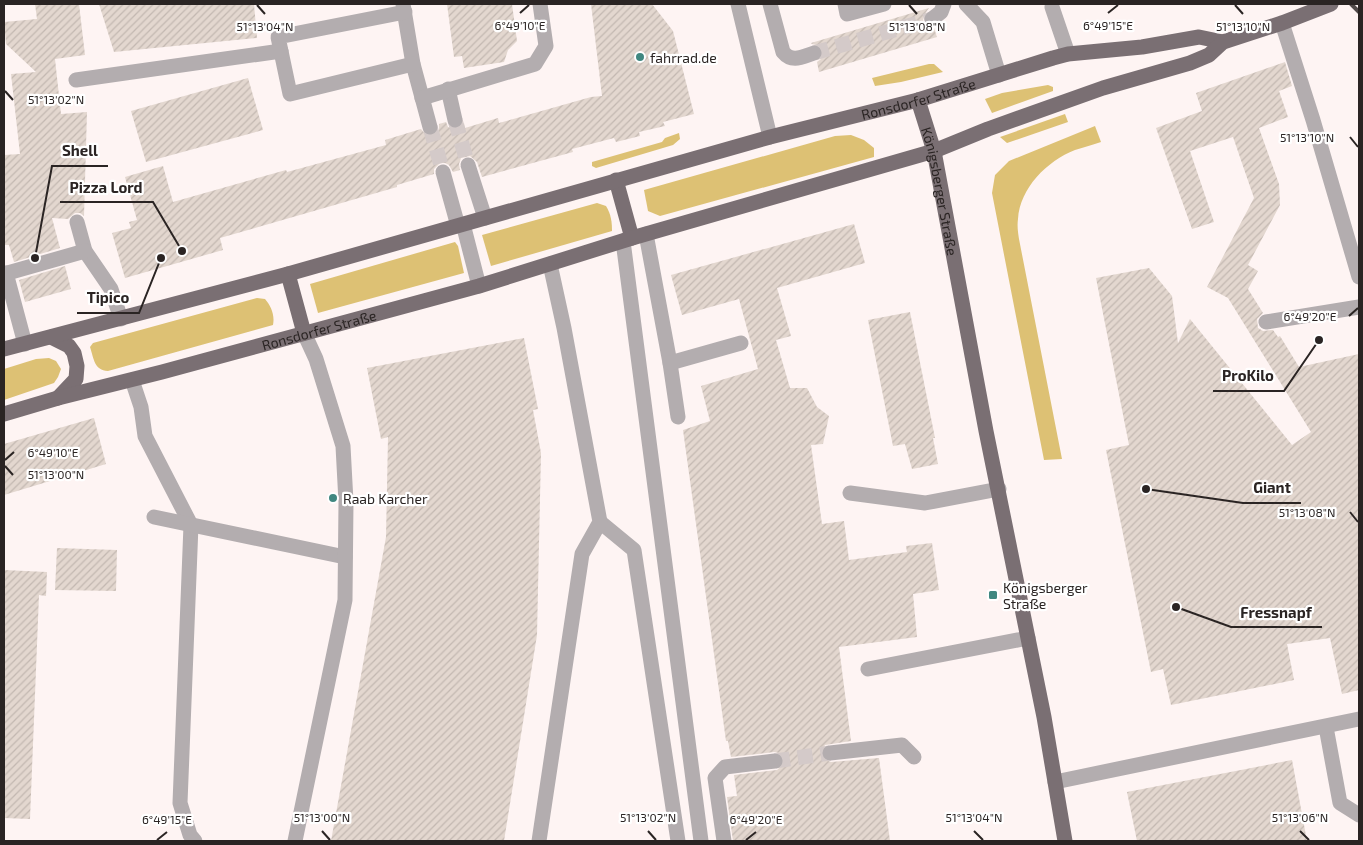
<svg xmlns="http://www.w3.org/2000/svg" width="1363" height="845" viewBox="0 0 1363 845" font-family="'Exo 2',sans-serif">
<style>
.green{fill:#ddc174}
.building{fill:url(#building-hatch)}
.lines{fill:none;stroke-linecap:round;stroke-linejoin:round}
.minor-tunnel{stroke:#d4cac9;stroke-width:15;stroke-dasharray:15 8;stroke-linecap:butt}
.minor{stroke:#b3adaf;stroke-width:15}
.major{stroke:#7a6f73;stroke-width:15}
.rail{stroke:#514a49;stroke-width:4}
.ticks{fill:none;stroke:#2a2423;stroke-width:2}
.poi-dot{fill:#408780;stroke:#fff;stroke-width:2}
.labels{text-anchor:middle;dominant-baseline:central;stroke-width:4.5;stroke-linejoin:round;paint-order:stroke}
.poi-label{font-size:14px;fill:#2a2423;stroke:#fff;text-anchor:start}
.street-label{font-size:14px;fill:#2a2423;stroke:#fff}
.ticks-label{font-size:12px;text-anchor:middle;fill:#2a2423;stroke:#fff;stroke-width:4.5;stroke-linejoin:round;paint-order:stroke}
.leader{fill:none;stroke:#2a2423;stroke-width:2}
.callout-dot{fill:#2a2423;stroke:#fff;stroke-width:2}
.callout-label{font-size:15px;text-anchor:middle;font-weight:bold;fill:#2a2423;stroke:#fff;stroke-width:4.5;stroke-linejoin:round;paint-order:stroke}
</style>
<defs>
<pattern id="building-hatch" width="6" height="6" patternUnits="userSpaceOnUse" patternTransform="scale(1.25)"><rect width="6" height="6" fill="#e3d7cf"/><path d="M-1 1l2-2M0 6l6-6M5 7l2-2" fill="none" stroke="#c3b8b1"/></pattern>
</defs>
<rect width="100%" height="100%" fill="#fef4f3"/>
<g class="green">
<path d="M929 64H934L943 72 901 82 875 86 872 78Z"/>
<path d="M1048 85 1053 87V91L992 113 985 99 1002 93Z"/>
<path d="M1065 114 1068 122 1007 143 1000 137Z"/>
<path d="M1095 126 1101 142C1093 145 1084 147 1075 150 1047 161 1020 188 1018 219 1017 226 1018 232 1019 239L1062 459 1044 460 992 193 995 175 1009 161Z"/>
<path d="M679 133 680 139 673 145 596 168 592 166V162L662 142 665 138Z"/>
<path d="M851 135 864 140 874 148V157L660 216 648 211 644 190 835 136Z"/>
<path d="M597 203 606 206C611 214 612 222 612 231L491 266 482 235Z"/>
<path d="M455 242 458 246 464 273 318 313 310 284Z"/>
<path d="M257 298 265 299C271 306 275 315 273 325L108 371C94 370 94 359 90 347L93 343Z"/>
<path d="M49 358 56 361 61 369 58 377 54 383 4 400V369L36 359Z"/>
</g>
<g class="building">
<path d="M35 4H79L85 55 55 59 61 114 87 112 84 216 80 213H75L68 219 52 218 60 248 14 262 9 245H4V155L20 154 11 74 36 72 6 44 4 22 37 19Z"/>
<path d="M99 4H254L257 38 114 52Z"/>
<path d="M447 4H512L517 41 508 50 504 62 464 68 462 56 454 57Z"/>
<path d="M591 4H652L673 31 694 114 663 122 665 126 639 132 640 136 616 142 614 138 572 149 573 152 482 177 477 162 470 156 461 158 459 164 460 170 453 172 449 165 445 163H440L434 169V174L397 185V187L220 238 223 250 125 278 112 233 131 228 129 222 137 220 125 177 163 166 173 202 286 170 287 172 386 145 385 140 421 129 427 136H433L439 130V124L446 122 448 127 457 129 461 127 464 123 465 128 498 118 499 123 591 97 602 96Z"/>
<path d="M929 8 924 15 923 21 928 27 934 28 937 37 819 72 817 62 821 59 823 50 820 46 812 44 811 43Z"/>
<path d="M1285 62 1292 86 1279 91 1288 117 1259 128 1279 184 1280 205 1248 265 1258 271 1248 289 1263 313 1257 319 1258 328 1263 331 1273 330 1278 337 1280 336 1299 367 1359 354V690L1342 694 1330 638 1287 644 1294 680 1171 705 1163 669 1151 672 1106 450 1129 445 1096 278 1149 268 1172 296 1178 343 1190 319 1292 445 1311 432 1228 298 1207 287 1254 198 1233 137 1190 151 1214 222 1192 229 1156 128 1202 111 1196 93Z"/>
<path d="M248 78 263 130 146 162 131 111Z"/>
<path d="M854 224 865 263 777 288 791 336 776 340 790 388H807L817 407 829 416 823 444 811 445 822 524 844 521 849 560 907 552 906 546 932 543 939 590 913 594 917 637 839 647 851 741 825 745 821 754 823 759 831 762 879 758 890 841H733L727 797 737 796 734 775 777 770 783 765 784 759 779 753 774 752 731 757 728 741H726L683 430 710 421 701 386 758 369 739 299 682 315 671 275Z"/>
<path d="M65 266 71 289 25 302 19 280Z"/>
<path d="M910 312 935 438H933L938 464 912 469 905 444 893 446 868 320Z"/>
<path d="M524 338 538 409 533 410 541 453 537 635 504 841H331L386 537 388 437 381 439 367 368Z"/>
<path d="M94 418 106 464 4 495V444Z"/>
<path d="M57 548 117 550 116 591 55 590Z"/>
<path d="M4 570 47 572 46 596 39 595 30 819 4 818Z"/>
<path d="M1292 760 1307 841H1137L1127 792Z"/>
</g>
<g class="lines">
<g class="minor-tunnel">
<path d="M814 53 932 19"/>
<path d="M455 120 468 165"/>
<path d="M430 127 443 172"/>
<path d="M775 761 830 753"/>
</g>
<g class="minor">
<path d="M403 4 413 64 430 127"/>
<path d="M738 4 770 137"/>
<path d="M770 4 783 52C792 63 802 57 814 53"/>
<path d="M845 4 847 14 884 4"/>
<path d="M966 4 983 22 999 75"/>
<path d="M1052 7 1068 54"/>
<path d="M405 12 278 37 290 94 413 64"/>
<path d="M932 19 941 12 944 4"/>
<path d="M1282 23 1313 120 1359 277"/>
<path d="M76 80 281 51"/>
<path d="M448 89 455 120"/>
<path d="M422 98 535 64 546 46 540 4"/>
<path d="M468 165 485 218"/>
<path d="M443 172 458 226"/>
<path d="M77 222 85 251 111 289 121 319"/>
<path d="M463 224 479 286"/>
<path d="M646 234 670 363 678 417"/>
<path d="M623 241 701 841"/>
<path d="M6 273 25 344"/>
<path d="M4 274 85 251"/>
<path d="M1266 322 1359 307"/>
<path d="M670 363 741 343"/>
<path d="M132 380 141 407 145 436 191 525 180 803 190 835 195 841"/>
<path d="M850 493 925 503 999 489"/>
<path d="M154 517 345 557"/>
<path d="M600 522 634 550 678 841"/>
<path d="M868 669 1028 638"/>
<path d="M1326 727 1340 803 1359 815"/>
<path d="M830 753 902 745 914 757"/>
<path d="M1055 782 1359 719"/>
<path d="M295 841 345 600 346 502 343 446 316 359 304 333"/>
<path d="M539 841 582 554 600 522 564 328 550 264"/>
<path d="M724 841 715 778 725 767 775 761"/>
</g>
<g class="major">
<path id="s1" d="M918 100 934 151 986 431 1044 717 1065 841"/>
<path d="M616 180 632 238"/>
<path d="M288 274 304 333"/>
<path d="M51 337 69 346 74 353 77 366 76 379 58 398"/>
<path id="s2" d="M4 349 288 274 770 137 918 100 1053 58 1068 54 1142 47 1199 37 1223 42"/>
<path id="s3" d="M4 414 58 398 162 372 479 286 632 238 934 151 988 129 1103 88 1190 63 1209 55 1223 42 1282 23 1331 4"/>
</g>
<path class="rail" d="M1351 4 1359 12"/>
</g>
<path class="ticks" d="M257 5 265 14M909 5 917 14M1235 5 1243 14M520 13 529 5M1108 13 1118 5M5 91 13 100M1350 137 1358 147M1349 316 1358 308M5 460 14 452M5 466 13 475M1350 512 1358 522M322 831 330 840M648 831 656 840M974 831 983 840M1300 831 1309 840M157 840 167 832M746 840 756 832"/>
<g class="poi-dot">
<circle cx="640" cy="57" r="5"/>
<circle cx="333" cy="498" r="5"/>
<rect x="988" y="590" width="10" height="10" rx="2.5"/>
</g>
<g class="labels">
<g class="poi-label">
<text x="650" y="57">fahrrad.de</text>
<text x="343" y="498">Raab Karcher</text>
<text x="1003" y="587">Königsberger<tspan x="1003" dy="16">Straße</tspan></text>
</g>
<g class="street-label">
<text stroke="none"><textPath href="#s2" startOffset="948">Ronsdorfer Straße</textPath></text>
<text stroke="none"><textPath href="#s1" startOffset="94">Königsberger Straße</textPath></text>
<text stroke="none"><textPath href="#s3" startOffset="326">Ronsdorfer Straße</textPath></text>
</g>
</g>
<g class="ticks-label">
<text x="520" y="30">6°49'10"E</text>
<text x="1108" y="30">6°49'15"E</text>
<text x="265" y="31">51°13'04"N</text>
<text x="1243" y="31">51°13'10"N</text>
<text x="917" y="31">51°13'08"N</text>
<text x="56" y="104">51°13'02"N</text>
<text x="1307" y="142">51°13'10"N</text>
<text x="1310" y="321">6°49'20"E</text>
<text x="53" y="457">6°49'10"E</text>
<text x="56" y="479">51°13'00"N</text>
<text x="1307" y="517">51°13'08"N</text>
<text x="322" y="822">51°13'00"N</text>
<text x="648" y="822">51°13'02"N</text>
<text x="974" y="822">51°13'04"N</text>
<text x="1300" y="822">51°13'06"N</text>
<text x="167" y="824">6°49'15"E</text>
<text x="756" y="824">6°49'20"E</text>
</g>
<path class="leader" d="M35 258L52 166H108M182 251L153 202H60M161 258L139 313H77M1319 340L1284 391H1213M1146 489L1243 503H1301M1176 607L1231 627H1322"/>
<g class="callout-dot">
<circle cx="35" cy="258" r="5"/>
<circle cx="182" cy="251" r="5"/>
<circle cx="161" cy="258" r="5"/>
<circle cx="1319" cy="340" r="5"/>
<circle cx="1146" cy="489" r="5"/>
<circle cx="1176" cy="607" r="5"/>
</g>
<g class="callout-label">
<text x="80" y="156">Shell</text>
<text x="106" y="193">Pizza Lord</text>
<text x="108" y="303">Tipico</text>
<text x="1248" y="381">ProKilo</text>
<text x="1272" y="493">Giant</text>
<text x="1276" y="618">Fressnapf</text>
</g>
<rect width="1363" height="845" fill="none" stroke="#2a2423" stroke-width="10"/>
</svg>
